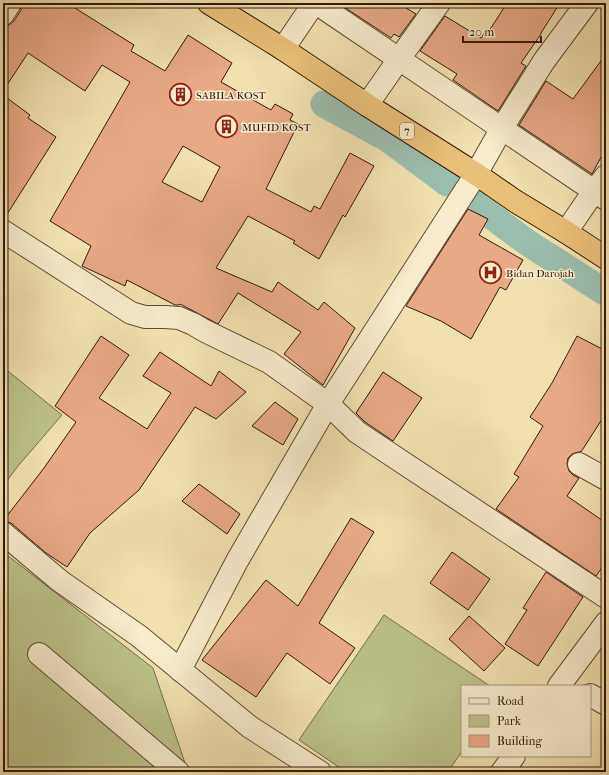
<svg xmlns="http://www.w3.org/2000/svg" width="609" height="775" viewBox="0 0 609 775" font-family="'IM FELL French Canon',serif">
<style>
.green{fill:#bcc28a;stroke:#786d4a}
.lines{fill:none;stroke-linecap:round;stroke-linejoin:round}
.canal{stroke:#9bbdad;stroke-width:27}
.building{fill:#e8a987;stroke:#35180a;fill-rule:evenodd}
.street-casing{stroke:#644a34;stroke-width:24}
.highway-casing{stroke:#35180a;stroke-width:24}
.street{stroke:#f7eccc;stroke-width:22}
.highway{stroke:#e9c078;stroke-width:22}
.labels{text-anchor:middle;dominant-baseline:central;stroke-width:3;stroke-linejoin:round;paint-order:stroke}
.shield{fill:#f7eccc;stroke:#6f5844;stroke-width:1}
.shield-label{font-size:10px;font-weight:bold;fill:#35180a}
.poi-label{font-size:11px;fill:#35180a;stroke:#f7eccc;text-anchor:start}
</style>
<rect width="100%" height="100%" fill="#f2e1b0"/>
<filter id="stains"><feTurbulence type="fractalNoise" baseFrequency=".005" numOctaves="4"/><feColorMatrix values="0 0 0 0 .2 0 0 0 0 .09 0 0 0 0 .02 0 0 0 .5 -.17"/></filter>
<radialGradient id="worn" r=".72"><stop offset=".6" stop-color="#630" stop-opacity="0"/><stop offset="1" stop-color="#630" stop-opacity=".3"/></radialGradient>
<g class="green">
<path d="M3 367 62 415 18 466 3 486Z"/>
<path d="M3 552 153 668 188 772H3Z"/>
<path d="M384 615 490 686H462V751L448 772H346L299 740Z"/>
</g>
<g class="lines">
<g class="canal">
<path d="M324 104 387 138 447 183"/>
<path d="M474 203 528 243 606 293"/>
</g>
</g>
<g class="building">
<path d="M22 3H67L134 45 131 51 165 71 188 35 232 63 221 82 271 110 275 104 293 114 290 120 298 124 266 189 311 212 314 206 320 209 350 153 374 166 345 217 343 215 319 259 293 243 295 241 248 216 216 268 272 292 278 282 318 310 324 302 355 328 323 385 284 354 301 332 238 293 218 324 180 304 179 305H175L127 280 125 286 82 266 91 246 50 221 130 82 102 65 85 91 28 53 3 91V26L9 25 14 21 21 10ZM183 146 220 167 202 202 162 182Z"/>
<path d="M338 3H398L416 14 399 37 394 34 391 38Z"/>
<path d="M507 3H560L541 33V34L521 63 526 66 498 111 453 80 457 74 420 51 445 16 481 38 485 32 487 34Z"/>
<path d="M606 54V148L592 174 519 125 546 81 573 99Z"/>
<path d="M3 95 30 115 28 118 56 137 4 219H3Z"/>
<path d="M468 209 488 219 479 235 523 260 506 290 500 287 471 339 441 321 406 306Z"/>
<path d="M101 336 129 355 99 398 147 429 171 393 143 376 160 352 211 386 219 371 246 392 216 419 195 407 139 490 90 533 67 567 46 553 11 523 3 521 44 468 76 422 55 406Z"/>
<path d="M577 336 606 351V413L581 452H578L572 454 568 458 567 464 569 471 573 475 579 478 567 496 606 523V562L596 576 496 509 519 477 514 474 543 426 530 417 552 383Z"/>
<path d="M383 372 422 398 393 441 365 422 356 413Z"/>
<path d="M275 402 298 419 283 445 252 426Z"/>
<path d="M199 484 240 514 227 534 182 501Z"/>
<path d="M351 518 374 532 319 623 355 648 330 684 287 653 256 697 202 660 266 580 298 606Z"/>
<path d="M452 552 490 579 468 610 430 583Z"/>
<path d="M546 572 583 597 538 666 505 644 527 610 523 608Z"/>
<path d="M469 616 505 648 484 671 449 639Z"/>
</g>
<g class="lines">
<defs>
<g id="street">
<path d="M316 3 606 199"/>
<path d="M3 14 10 3"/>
<path d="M283 49 314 3"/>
<path d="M367 105 399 59 439 3"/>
<path d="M3 231 131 313 145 317H165L179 318 193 324 205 331 269 362 328 404 357 432 390 454 606 597"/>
<path d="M566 232 594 191 606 176"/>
<path d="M579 464 606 479"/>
<path d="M3 533 60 581 139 636 250 727 320 772"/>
<path d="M39 654 178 772"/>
<path d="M180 670 237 561 328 404 476 174 502 128 544 61 587 3"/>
<path d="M559 686 606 623"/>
<path d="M590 695 606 704"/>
<path d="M502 772 514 756"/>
</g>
<path id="highway" d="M209 3 283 49 367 105 476 174 515 201 566 232 606 258"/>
</defs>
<use href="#street" class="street-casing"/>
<use href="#highway" class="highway-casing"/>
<use href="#street" class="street"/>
<use href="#highway" class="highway"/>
</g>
<defs>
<symbol id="building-ring" viewBox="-11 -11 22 22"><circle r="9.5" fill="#f7eccc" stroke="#8f2418" stroke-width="1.5"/><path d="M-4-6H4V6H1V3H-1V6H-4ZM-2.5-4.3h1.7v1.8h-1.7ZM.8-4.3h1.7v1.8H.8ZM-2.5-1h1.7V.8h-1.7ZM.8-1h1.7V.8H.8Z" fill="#8f2418"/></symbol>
<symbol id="hospital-ring" viewBox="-11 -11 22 22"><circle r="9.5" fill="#f7eccc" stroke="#8f2418" stroke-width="1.5"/><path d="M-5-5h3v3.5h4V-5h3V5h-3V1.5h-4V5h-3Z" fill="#8f2418"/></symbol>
</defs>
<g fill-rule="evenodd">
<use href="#building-ring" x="168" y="82" width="25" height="25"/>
<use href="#building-ring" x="214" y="114" width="25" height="25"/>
<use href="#hospital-ring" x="478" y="260" width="25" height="25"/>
</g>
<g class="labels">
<rect class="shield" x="400" y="123" width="14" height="16" rx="3"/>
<g class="shield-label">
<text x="407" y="131">7</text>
</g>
<g class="poi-label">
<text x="196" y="95">SABILA KOST</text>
<text x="242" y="127">MUFID KOST</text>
<text x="506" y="273">Bidan Darojah</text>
</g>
</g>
<rect width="609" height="775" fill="none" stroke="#f2e1b0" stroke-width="16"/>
<rect x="4" y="4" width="601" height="767" fill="none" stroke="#35180a" stroke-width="2"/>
<rect x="8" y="8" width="593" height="759" fill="none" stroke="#35180a"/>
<rect x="461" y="685" width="130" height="72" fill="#f7eccc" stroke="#a9977e"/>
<rect x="469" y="698" width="20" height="6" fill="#f7eccc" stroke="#a9977e"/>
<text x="497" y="705" font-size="12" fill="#35180a">Road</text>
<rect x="469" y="715" width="20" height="12" fill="#bcc28a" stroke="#a9977e"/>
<text x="497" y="725" font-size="12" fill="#35180a">Park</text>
<rect x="469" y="735" width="20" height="12" fill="#e8a987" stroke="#a9977e"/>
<text x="497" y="745" font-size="12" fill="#35180a">Building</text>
<path d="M463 36v6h78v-6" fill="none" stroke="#35180a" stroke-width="2"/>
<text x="469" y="36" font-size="12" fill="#35180a" stroke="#f7eccc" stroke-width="3" paint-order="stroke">20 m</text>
<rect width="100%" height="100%" filter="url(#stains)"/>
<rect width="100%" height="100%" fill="url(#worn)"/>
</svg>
